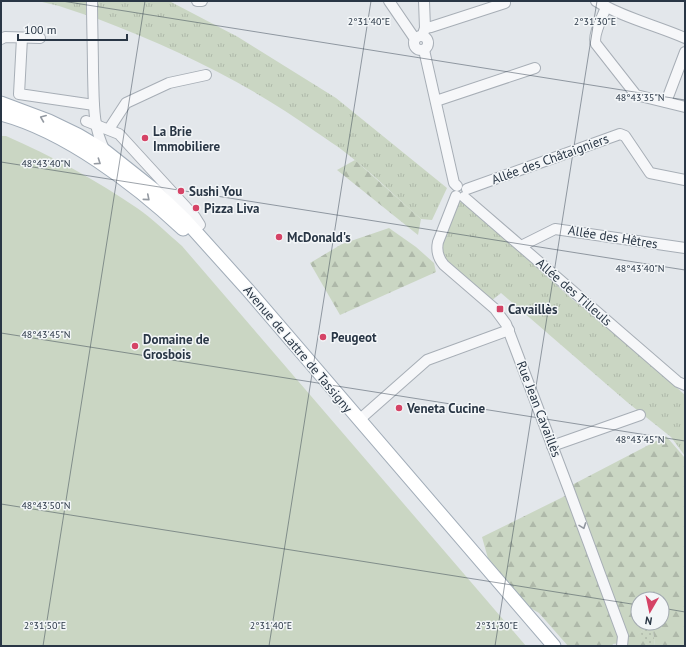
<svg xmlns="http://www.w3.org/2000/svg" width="686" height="647" viewBox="0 0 686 647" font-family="'PT Sans',sans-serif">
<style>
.grass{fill:url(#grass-dots)}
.forest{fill:url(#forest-firs)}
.park{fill:url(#park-tufts)}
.pitch{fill:#cad6c3}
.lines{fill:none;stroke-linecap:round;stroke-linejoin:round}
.minor-casing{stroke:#a7aeb6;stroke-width:12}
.major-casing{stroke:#a1acb8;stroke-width:15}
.minor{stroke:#f6f7f9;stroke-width:10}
.major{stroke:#fff;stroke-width:13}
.oneway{stroke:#949aa2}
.oneway2{stroke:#90969f}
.ticks{fill:none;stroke:#293645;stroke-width:1;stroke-opacity:0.45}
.poi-dot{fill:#d54366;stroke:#f3f6f8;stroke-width:1.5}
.labels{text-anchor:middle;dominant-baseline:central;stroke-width:3;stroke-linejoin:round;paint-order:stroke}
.poi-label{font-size:13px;font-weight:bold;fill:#293645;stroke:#f3f6f8;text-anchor:start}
.street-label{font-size:13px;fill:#293645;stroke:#f3f6f8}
.ticks-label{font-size:10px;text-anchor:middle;fill:#293645;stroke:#f3f6f8;stroke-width:3;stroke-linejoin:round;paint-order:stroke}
</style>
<defs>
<pattern id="grass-dots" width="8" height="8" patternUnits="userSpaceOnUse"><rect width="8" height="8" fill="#cad6c3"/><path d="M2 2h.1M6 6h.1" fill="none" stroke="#aeb8a9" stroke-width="1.8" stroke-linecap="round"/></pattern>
<pattern id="forest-firs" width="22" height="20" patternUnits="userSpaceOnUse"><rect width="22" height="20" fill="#cad6c3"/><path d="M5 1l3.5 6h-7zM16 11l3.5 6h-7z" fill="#aeb8a9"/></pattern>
<pattern id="park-tufts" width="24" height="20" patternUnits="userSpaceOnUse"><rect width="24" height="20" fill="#cad6c3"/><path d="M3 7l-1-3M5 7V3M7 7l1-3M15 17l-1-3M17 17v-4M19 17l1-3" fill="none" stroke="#aeb8a9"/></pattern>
</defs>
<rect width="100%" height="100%" fill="#e3e7eb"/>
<path class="grass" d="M648 623H652L655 646H646L647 645 637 634 644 630Z"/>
<g class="forest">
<path d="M355 160 421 219 418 235 337 170Z"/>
<path d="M389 228 416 247 434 263 436 272 340 315 310 263 342 244Z"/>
<path d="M666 436 685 458V646H655L652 623H662V599H638V623H648L644 630 638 634 643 635 647 645 646 646H627L621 643 613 644 612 646H568L539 613 527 606 489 562 482 537 565 496 568 487Z"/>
</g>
<g class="park">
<path d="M38 1H86V15L59 6Z"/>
<path d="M98 1H169L173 3 238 37 336 98 447 188 432 220 421 219C396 197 372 173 346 153 336 145 326 139 316 132 249 84 175 48 98 19Z"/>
<path d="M463 201 572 299 625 341 685 395V456L671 437 627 402 501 293 491 301 451 268 440 250 458 202Z"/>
</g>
<path class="pitch" d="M1 136H6C52 156 96 180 137 208 153 219 167 233 182 246L526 646H1Z"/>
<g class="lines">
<defs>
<g id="minor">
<path d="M92 1C92 25 93 49 93 72 94 100 92 126 105 151"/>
<path d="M197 1H202"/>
<path d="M389 1 415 39"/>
<path d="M596 1C624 18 655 25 685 38"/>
<path d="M606 7C603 16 592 36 596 44L636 95 685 107"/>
<path d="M425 28 431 27 505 3"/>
<path d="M423 34 425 28 424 1"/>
<circle cx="421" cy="43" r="7"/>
<path d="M22 38 19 94 94 105"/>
<path d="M1 39 5 37 40 38"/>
<path d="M424 50 454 183 457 186"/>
<path d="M436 101 535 68"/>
<path d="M666 102 685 52"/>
<path d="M86 121 119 134 195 217 200 225"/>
<path d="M109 129 126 103 169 83 206 75"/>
<path d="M467 189 620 134 625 136 650 173 685 180"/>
<path d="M456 196 438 242C436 251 438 258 444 265L495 309 506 324 569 490 623 636 622 646"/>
<path d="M464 197 678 382 685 385"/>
<path d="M521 246 555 229 685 248"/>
<path d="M359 420 427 360 509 330"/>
<path d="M552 446 640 415"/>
</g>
<g id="major">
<path d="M1 103 49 121 78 135 105 151 153 189 186 221 248 290 554 646"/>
<path d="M1 114C65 131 135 184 183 229"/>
</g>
</defs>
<use href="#minor" class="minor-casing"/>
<use href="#major" class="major-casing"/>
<use href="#minor" class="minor"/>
<use href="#major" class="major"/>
</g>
<defs><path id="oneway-chevron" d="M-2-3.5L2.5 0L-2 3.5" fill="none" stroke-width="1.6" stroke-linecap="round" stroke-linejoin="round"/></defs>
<g class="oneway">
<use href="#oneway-chevron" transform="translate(43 118) rotate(-158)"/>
<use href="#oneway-chevron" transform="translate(98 162) rotate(34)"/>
<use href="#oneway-chevron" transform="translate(147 198) rotate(40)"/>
</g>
<use class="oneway2" href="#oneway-chevron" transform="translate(583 526) rotate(70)"/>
<path class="ticks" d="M62 1 685 100M1 162 685 270M1 333 685 441M1 504 638 605M662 608 685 612M43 646 145 1M269 646 371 1M495 646 597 1"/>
<g class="poi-dot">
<circle cx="145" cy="138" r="4"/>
<circle cx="181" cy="191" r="4"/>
<circle cx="196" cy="208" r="4"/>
<circle cx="279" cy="237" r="4"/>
<rect x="496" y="305" width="8" height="8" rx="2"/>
<circle cx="323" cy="337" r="4"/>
<circle cx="135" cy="346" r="4"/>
<circle cx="399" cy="408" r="4"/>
</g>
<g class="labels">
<g class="poi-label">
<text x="153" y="131">La Brie<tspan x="153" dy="15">Immobiliere</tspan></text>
<text x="189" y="191">Sushi You</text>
<text x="204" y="208">Pizza Liva</text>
<text x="287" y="237">McDonald's</text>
<text x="508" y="309">Cavaillès</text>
<text x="331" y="337">Peugeot</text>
<text x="143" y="339">Domaine de<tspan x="143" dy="15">Grosbois</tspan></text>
<text x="407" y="408">Veneta Cucine</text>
</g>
<g class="street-label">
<text transform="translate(550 159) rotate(-20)">Allée des Châtaigniers</text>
<text transform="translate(613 237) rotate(9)">Allée des Hêtres</text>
<text transform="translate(574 292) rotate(41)">Allée des Tilleuls</text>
<text transform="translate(298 349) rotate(50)">Avenue de Lattre de Tassigny</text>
<text transform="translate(539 409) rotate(69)">Rue Jean Cavaillès</text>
</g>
</g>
<g class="ticks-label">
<text x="369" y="25">2°31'40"E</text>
<text x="595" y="25">2°31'30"E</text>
<text x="640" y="101">48°43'35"N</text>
<text x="46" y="167">48°43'40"N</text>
<text x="640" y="272">48°43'40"N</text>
<text x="46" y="338">48°43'45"N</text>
<text x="640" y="443">48°43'45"N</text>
<text x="46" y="509">48°43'50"N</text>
<text x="45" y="629">2°31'50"E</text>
<text x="271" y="629">2°31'40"E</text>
<text x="497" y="629">2°31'30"E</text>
</g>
<rect width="686" height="647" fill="none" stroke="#293645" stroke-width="4"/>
<g transform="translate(650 611) rotate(189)"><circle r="19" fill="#f3f6f8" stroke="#a2a9b0"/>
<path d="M0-3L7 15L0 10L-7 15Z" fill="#d54366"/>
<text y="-6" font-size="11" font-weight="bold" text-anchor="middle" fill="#293645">N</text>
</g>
<path d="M18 34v6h109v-6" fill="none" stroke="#293645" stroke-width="2"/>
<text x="24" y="34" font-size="12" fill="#293645" stroke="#f3f6f8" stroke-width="3" paint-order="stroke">100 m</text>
</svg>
